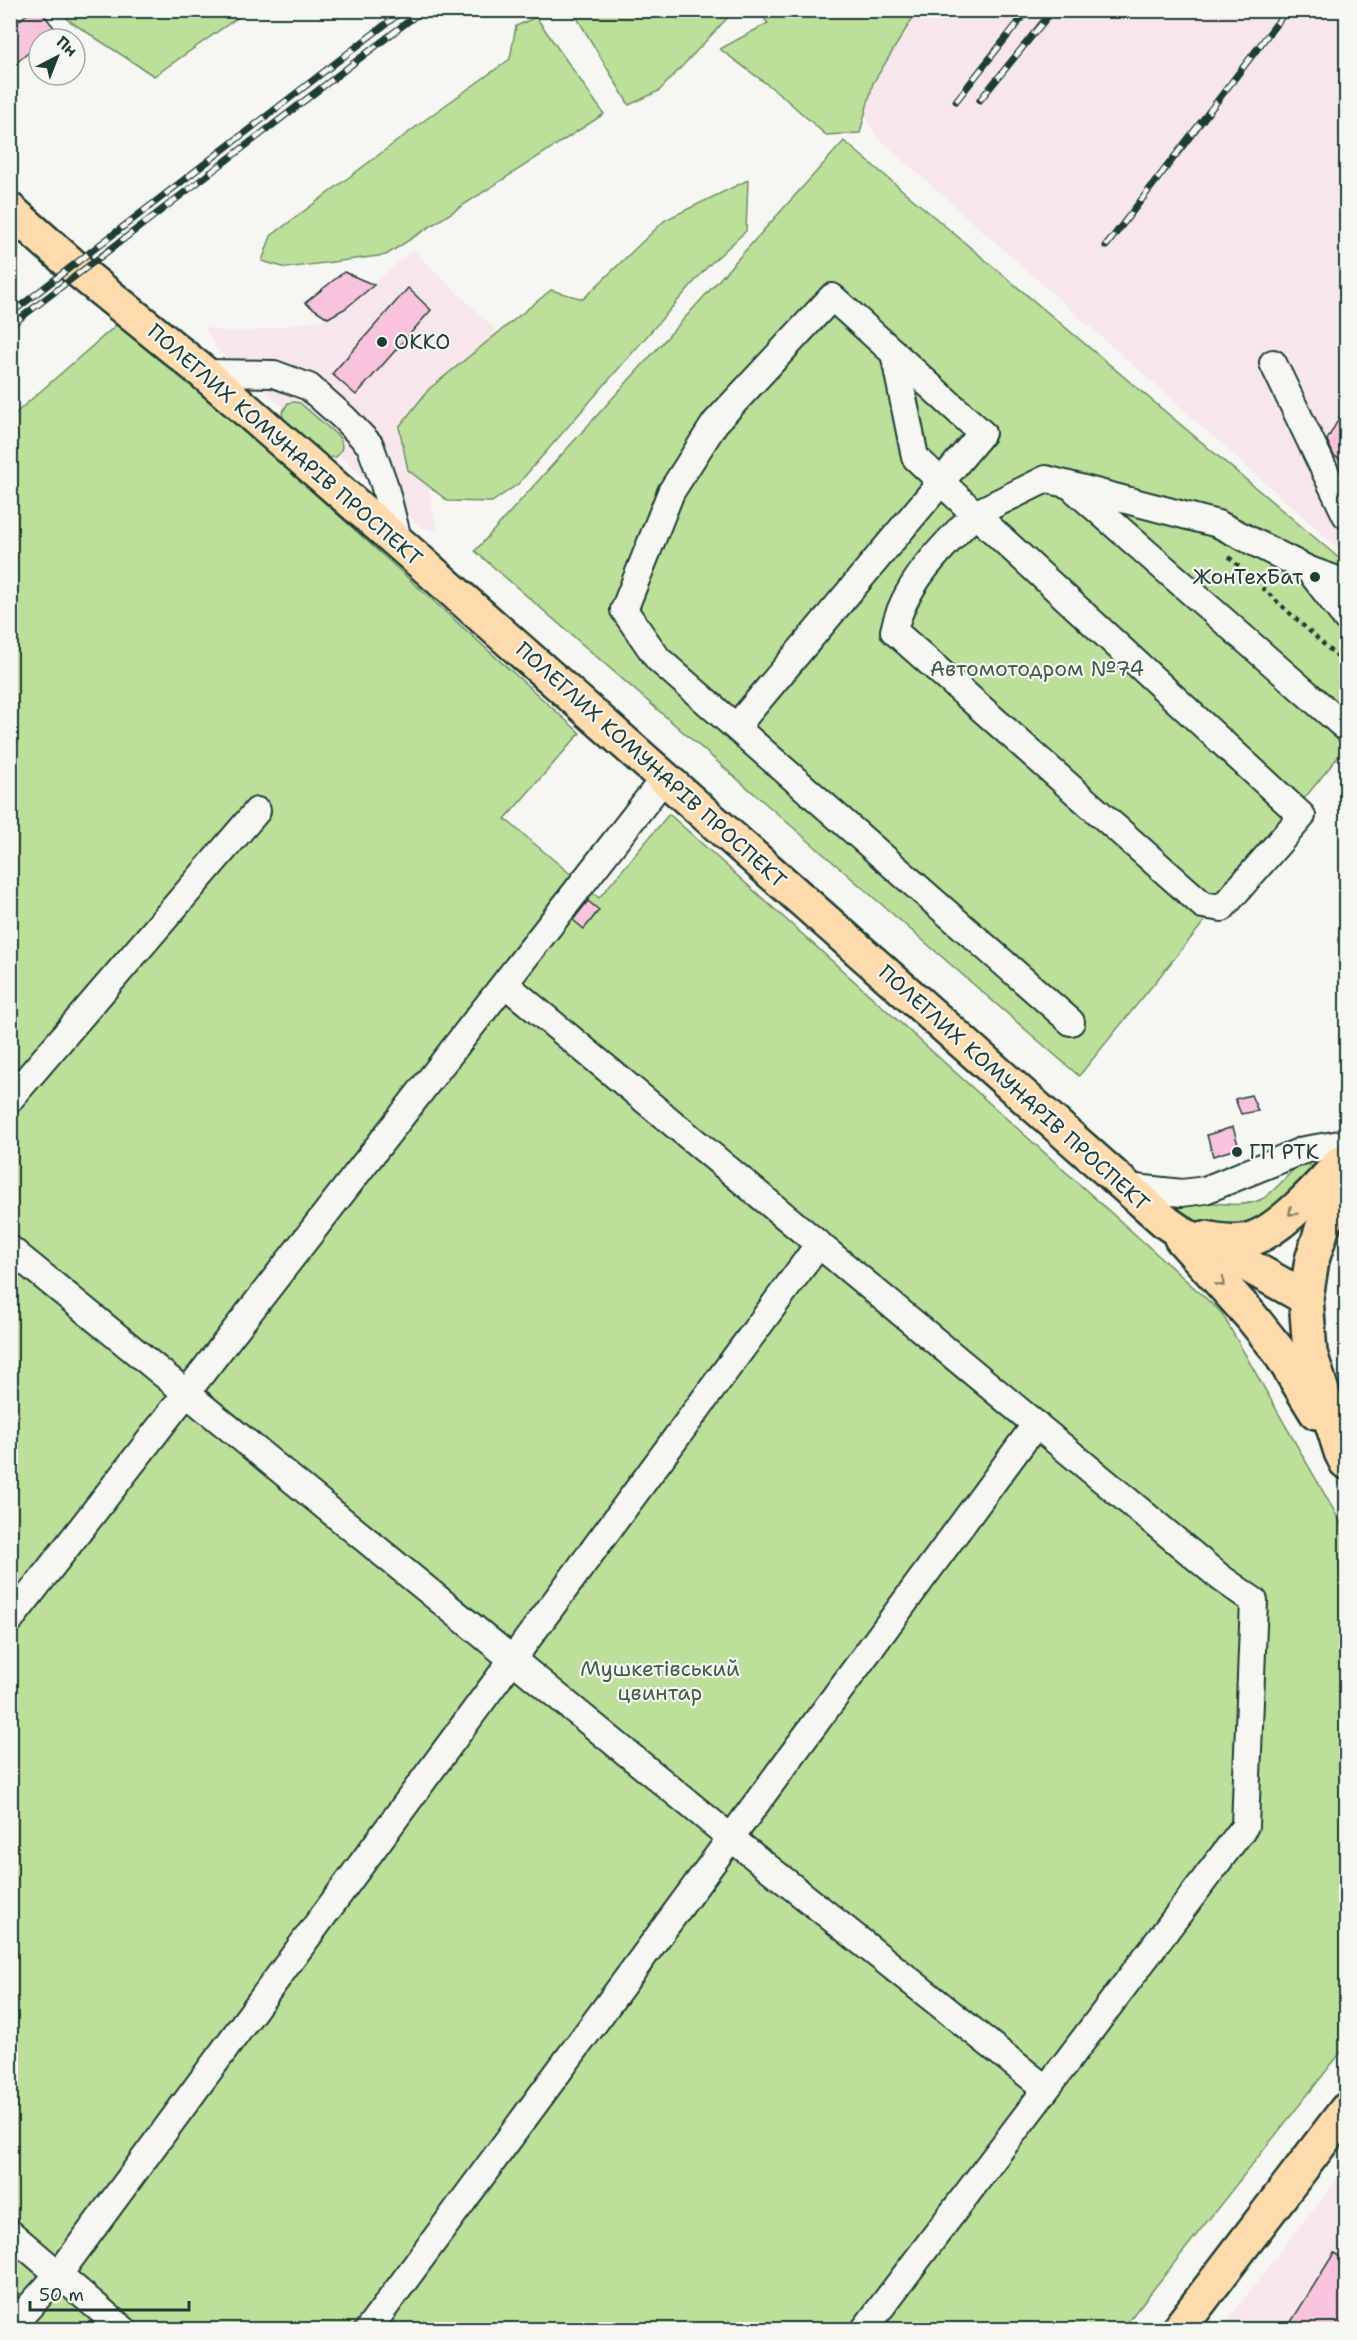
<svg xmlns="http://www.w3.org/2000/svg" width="1357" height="2340" viewBox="0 0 1357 2340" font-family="'Shantell Sans',sans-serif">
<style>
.built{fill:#f7e7ec}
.green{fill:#bce09a;stroke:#6e8e67;stroke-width:1.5}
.building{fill:#f9c3de;stroke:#1f3d34;stroke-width:1.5}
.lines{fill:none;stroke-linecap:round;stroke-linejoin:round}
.minor-casing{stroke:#1f3d34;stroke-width:30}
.major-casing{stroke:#1f3d34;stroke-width:38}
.path{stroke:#1f3d34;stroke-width:4;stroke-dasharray:4.5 4.5;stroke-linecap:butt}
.minor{stroke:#f6f6f2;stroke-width:26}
.major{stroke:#fedbac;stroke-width:33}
.rail-casing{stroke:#1f3d34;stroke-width:7}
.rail{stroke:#f6f6f2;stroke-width:4.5;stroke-dasharray:14;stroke-linecap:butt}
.oneway{stroke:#83846a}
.poi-dot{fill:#1f3d34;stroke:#f6f6f2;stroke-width:2}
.labels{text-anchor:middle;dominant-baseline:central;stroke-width:4.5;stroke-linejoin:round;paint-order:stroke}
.poi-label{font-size:21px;fill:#1f3d34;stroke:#f6f6f2;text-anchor:start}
.street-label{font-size:21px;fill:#1f3d34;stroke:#f6f6f2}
.park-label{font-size:21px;fill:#3e5e48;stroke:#f6f6f2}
</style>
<rect width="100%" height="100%" fill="#f6f6f2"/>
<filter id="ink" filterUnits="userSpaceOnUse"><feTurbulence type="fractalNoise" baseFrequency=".0167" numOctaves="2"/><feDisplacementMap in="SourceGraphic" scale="12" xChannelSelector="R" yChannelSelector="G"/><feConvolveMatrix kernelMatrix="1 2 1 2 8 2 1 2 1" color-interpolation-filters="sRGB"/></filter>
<g filter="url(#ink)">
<g class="built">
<path d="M880 11H1346V555L876 136 857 99Z"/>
<path d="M413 250 496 330 459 374 429 475 431 501 438 532 419 526 217 349 204 327 229 332 261 330 328 318 346 308Z"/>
<path d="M1346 2168V2329L1220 2330 1290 2239Z"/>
</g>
<g class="green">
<path d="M582 10H734V11L659 91 629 105 576 16Z"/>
<path d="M65 11V10L247 11 154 76 68 20Z"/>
<path d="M758 11H917L873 83 860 133 826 135 780 94 720 49 768 23Z"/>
<path d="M536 17 604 114 386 255 286 268 262 261 271 236 433 114 510 59 516 26Z"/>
<path d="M844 141 1346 564V747L1079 1076 475 551Z"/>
<path d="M748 180 746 231 708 266 518 484 492 502 448 501 408 470 399 427 429 389 551 290 583 299 665 220Z"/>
<path d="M122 320 580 733 505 819 599 898 669 814 1221 1312 1346 1532V2046L1122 2329H11L10 418Z"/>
<path d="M294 402 300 403 338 436C344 444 343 450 336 457L326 458 284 422 282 413 288 403Z"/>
<path d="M1301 1162 1315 1167 1281 1207 1228 1234 1172 1210 1151 1190C1180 1196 1237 1214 1264 1198 1277 1189 1289 1173 1301 1162Z"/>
</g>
<g class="building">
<path d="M32 10H40L56 30 45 39H39V44L10 68V28Z"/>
<path d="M344 272 374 285 346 308 328 318 305 303Z"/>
<path d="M408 288 431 310 356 395 332 374Z"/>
<path d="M1347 404V463L1334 456 1327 440Z"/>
<path d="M588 901 599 910 584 929 573 920Z"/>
<path d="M1251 1095 1258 1111 1241 1114 1235 1099Z"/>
<path d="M1233 1127 1239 1148 1213 1156 1207 1135Z"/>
<path d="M1334 2253 1347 2261V2314L1337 2330H1286Z"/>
</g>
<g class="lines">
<defs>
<g id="minor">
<path d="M1273 363 1346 515"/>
<path d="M204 373 274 374 309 387 344 418 370 445 384 484 399 543"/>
<path d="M1075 490 1346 728"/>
<path d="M975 514 1302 816 1222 908 1203 905 894 631C904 584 942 547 975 514Z"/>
<path d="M1309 570 1346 618"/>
<path d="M736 727 982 433 894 353"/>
<path d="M505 984 1221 1578 1254 1601 1245 1826 864 2330"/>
<path d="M1071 1022 658 659 624 610 671 492 715 423 832 297 894 353 915 457 975 514 1046 479 1218 524 1309 570 1346 583"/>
<path d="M10 1099 257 811"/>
<path d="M1126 1187 1182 1193 1205 1190 1304 1150 1346 1143"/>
<path d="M10 1249 731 1838 1046 2089"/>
<path d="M10 1620 665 777"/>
<path d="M10 2233 124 2330"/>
<path d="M10 2328 59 2274 819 1244"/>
<path d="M368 2330 1036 1424"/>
</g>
<g id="major">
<path d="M10 210 80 272 204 373 399 543 1167 1223 1186 1236 1213 1246 1306 1298"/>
<path d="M1346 1166 1322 1229 1312 1260 1306 1298 1310 1353 1341 1452 1346 1462"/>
<path d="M1181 1238 1250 1315 1278 1350 1316 1412"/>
<path d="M1205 1238C1219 1241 1233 1243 1247 1240 1276 1235 1321 1185 1340 1163"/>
<path d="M1178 2330 1346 2110"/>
</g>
</defs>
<use href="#minor" class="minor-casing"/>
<use href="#major" class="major-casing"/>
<path class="path" d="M1229 557 1346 665"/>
<use href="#minor" class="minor"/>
<use href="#major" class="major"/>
<defs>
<g id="rail">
<path d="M980 100 1053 10"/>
<path d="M956 101 1028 10"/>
<path d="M1106 246 1287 10"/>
<path d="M10 314 404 10"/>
<path d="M10 326 423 10"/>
</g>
</defs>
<use href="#rail" class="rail-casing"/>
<use href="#rail" class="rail"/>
</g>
<defs><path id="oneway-chevron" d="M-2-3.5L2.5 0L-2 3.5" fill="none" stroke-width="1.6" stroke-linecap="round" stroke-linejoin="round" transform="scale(1.5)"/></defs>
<g class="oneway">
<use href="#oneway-chevron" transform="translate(1292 1212) rotate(138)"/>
<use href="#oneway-chevron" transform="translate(1221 1283) rotate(48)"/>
</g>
</g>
<g class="poi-dot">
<circle cx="382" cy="342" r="6"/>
<circle cx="1315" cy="577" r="6"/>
<circle cx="1237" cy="1152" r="6"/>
</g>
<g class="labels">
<g class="poi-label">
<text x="394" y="342">ОККО</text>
<text x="1303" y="577" text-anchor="end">ЖонТехБат</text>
<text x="1249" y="1152">ГП РТК</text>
</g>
<g class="street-label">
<text transform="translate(285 445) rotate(41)">ПОЛЕГЛИХ КОМУНАРІВ ПРОСПЕКТ</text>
<text transform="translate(651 765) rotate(42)">ПОЛЕГЛИХ КОМУНАРІВ ПРОСПЕКТ</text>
<text transform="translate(1014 1088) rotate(42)">ПОЛЕГЛИХ КОМУНАРІВ ПРОСПЕКТ</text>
</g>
<g class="park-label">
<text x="1037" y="669">Автомотодром №74</text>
<text x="660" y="1669">Мушкетівський<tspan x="660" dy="24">цвинтар</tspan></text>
</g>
</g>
<rect width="1357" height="2340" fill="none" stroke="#f6f6f2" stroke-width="36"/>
<rect x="18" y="18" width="1321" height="2304" fill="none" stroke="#1f3d34" stroke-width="2" filter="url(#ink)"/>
<g transform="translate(57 57) rotate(42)"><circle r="28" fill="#f6f6f2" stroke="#a0aca6" stroke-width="1.5"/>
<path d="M0-4.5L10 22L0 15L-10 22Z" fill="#1f3d34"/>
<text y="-9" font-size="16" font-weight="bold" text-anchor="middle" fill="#1f3d34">Пн</text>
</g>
<path d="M30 2301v9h159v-9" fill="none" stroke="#1f3d34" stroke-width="3"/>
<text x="39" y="2301" font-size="18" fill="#1f3d34" stroke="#f6f6f2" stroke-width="4.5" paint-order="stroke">50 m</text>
</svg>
